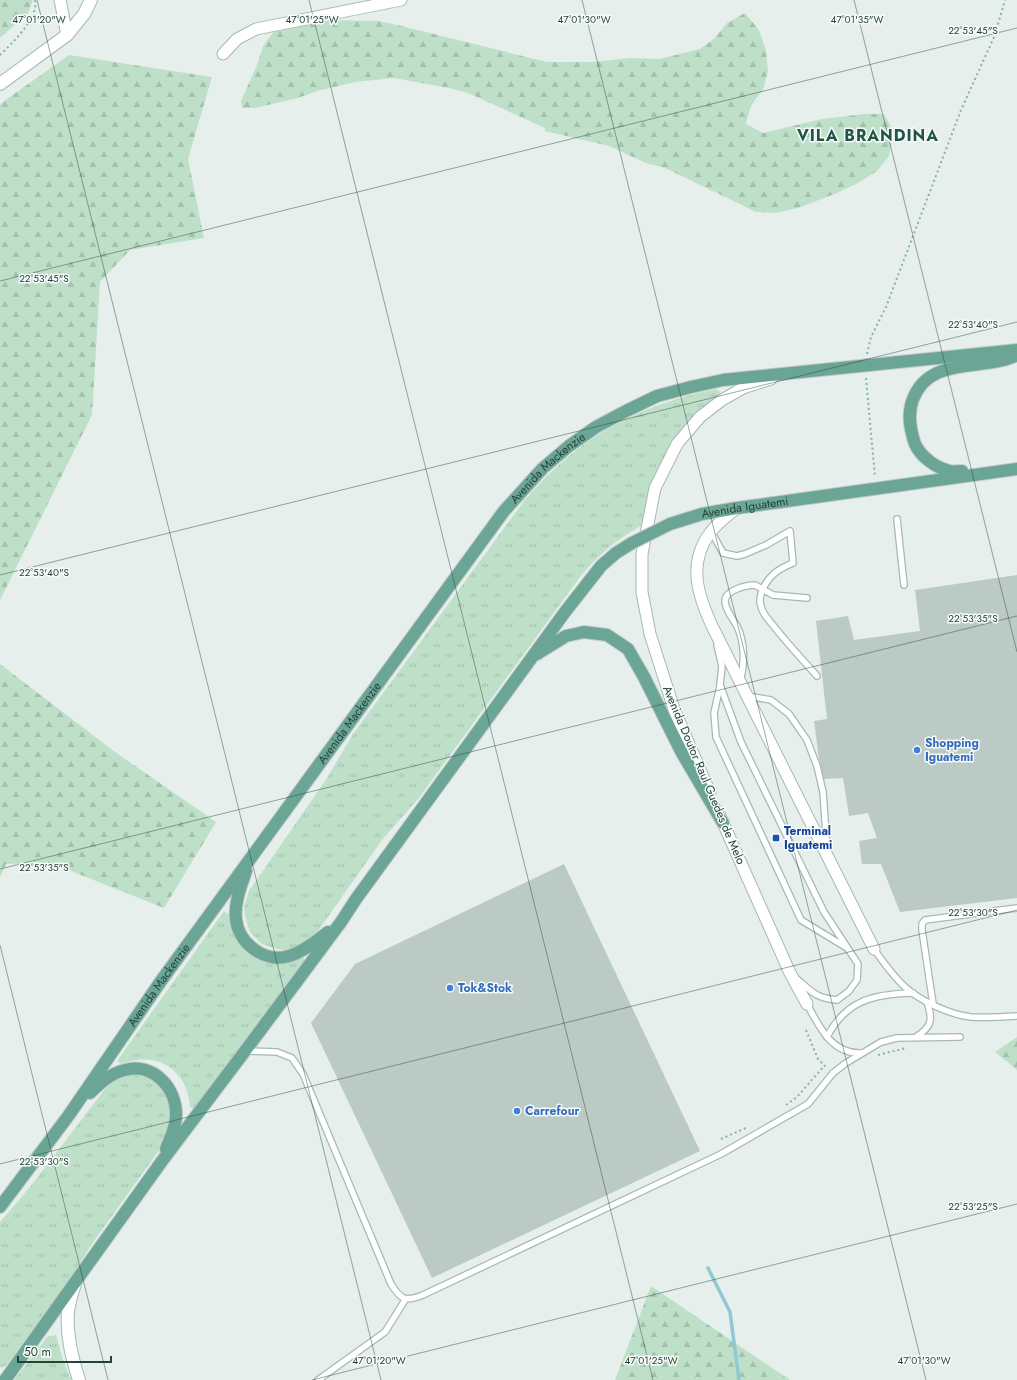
<svg xmlns="http://www.w3.org/2000/svg" width="1017" height="1380" viewBox="0 0 1017 1380" font-family="Jost,sans-serif">
<style>
.grass{fill:url(#grass-tufts)}
.forest{fill:url(#forest-firs)}
.lines{fill:none;stroke-linecap:round;stroke-linejoin:round}
.stream{stroke:#8ec9d4;stroke-width:3.5}
.building{fill:#bbcac4}
.lane-casing{stroke:#a8b8b2;stroke-width:8}
.street-casing{stroke:#a8b8b2;stroke-width:13}
.secondary-casing{stroke:#a4bbb3;stroke-width:14}
.primary-casing{stroke:#c2cac8;stroke-width:14}
.path{stroke:#86b3a5;stroke-width:2;stroke-dasharray:2 3;stroke-linecap:butt}
.lane{stroke:#fff;stroke-width:5.5}
.street{stroke:#fff;stroke-width:11}
.secondary{stroke:#fff;stroke-width:12}
.primary{stroke:#6aa596;stroke-width:12}
.primary-bridge-casing{stroke:#c2cac8;stroke-width:14;stroke-linecap:butt}
.primary-bridge{stroke:#6aa596;stroke-width:12}
.ticks{fill:none;stroke:#24423a;stroke-width:1;stroke-opacity:0.45}
.shop-dot{fill:#3f7fe0;stroke:#f7fbf9;stroke-width:1.5}
.transit-dot{fill:#1a4fb4;stroke:#f7fbf9;stroke-width:1.5}
.labels{text-anchor:middle;dominant-baseline:central;stroke-width:3;stroke-linejoin:round;paint-order:stroke}
.street-label{font-size:12px;fill:#24423a;stroke:#f7fbf9}
.shop-label{font-size:12px;font-weight:bold;fill:#366cbe;stroke:#f7fbf9;text-anchor:start}
.transit-label{font-size:12px;font-weight:bold;fill:#164399;stroke:#f7fbf9;text-anchor:start}
.district-label{font-size:16px;font-weight:bold;letter-spacing:1px;fill:#1f5548;stroke:#f7fbf9}
.ticks-label{font-size:10px;text-anchor:middle;fill:#24423a;stroke:#f7fbf9;stroke-width:3;stroke-linejoin:round;paint-order:stroke}
</style>
<defs>
<pattern id="grass-tufts" width="24" height="20" patternUnits="userSpaceOnUse"><rect width="24" height="20" fill="#bfe0c8"/><path d="M3 7l-1-3M5 7V3M7 7l1-3M15 17l-1-3M17 17v-4M19 17l1-3" fill="none" stroke="#a4c1ad"/></pattern>
<pattern id="forest-firs" width="22" height="20" patternUnits="userSpaceOnUse"><rect width="22" height="20" fill="#bfe0c8"/><path d="M5 1l3.5 6h-7zM16 11l3.5 6h-7z" fill="#a4c1ad"/></pattern>
</defs>
<rect width="100%" height="100%" fill="#e6efeb"/>
<g class="grass">
<path d="M716 389 720 392 719 395 711 400 698 413 650 489 641 526C617 539 597 556 580 577L418 799 382 840 313 938 293 949 285 950 277 949 262 944 250 932 245 916 244 907 249 891 327 778 353 734 524 501C578 438 635 406 716 389Z"/>
<path d="M224 911 231 916C233 955 267 975 303 957L305 960 196 1110 190 1107C188 1069 156 1050 121 1064L117 1061Z"/>
<path d="M133 1075 148 1077 162 1086 173 1107 169 1132 160 1149 94 1241 65 1286 7 1365 0 1368V1222L30 1187 105 1089 117 1079Z"/>
<path d="M56 1335 62 1357 71 1380H14L48 1336Z"/>
</g>
<g class="forest">
<path d="M0 0H33L28 13 0 38Z"/>
<path d="M745 13 759 30 766 51 768 71 763 90 751 105 746 124 763 133 822 119 864 114H884L894 132 889 156 877 171 858 183 837 193 798 208 776 213 756 212 665 168 646 163 609 146 545 131V128L468 93 449 88 394 78 355 82 317 91 298 98 255 108H242L241 101 257 65 263 46 275 30 318 20 378 21 397 25 547 62H592L631 58 659 59 700 49 715 38 727 23Z"/>
<path d="M69 55 212 77 188 159 204 238 130 250 100 282 92 415 0 600V104Z"/>
<path d="M0 664 115 752 216 822 164 908 51 863 6 864 0 877Z"/>
<path d="M1017 1037V1070L995 1052Z"/>
<path d="M651 1286 790 1380H615Z"/>
</g>
<g class="lines">
<path class="stream" d="M708 1268 730 1312 739 1380"/>
</g>
<g class="building">
<path d="M1017 575V898L900 912 881 864H862L859 841 877 838 868 813 849 816 843 778 824 779 819 759 814 721 827 719 816 621 848 616 854 640 920 631 915 590Z"/>
<path d="M564 864 700 1151 432 1278 311 1023 355 964Z"/>
</g>
<g class="lines">
<defs>
<g id="lane">
<path d="M897 519 904 585"/>
<path d="M711 531 723 553 737 556 745 554 766 545 790 531 793 563C778 569 768 576 762 591 760 596 759 601 761 606 762 613 768 619 772 624 786 642 802 659 817 676"/>
<path d="M717 645 722 666 720 685 741 742 824 912 858 964 857 980 849 991 837 1000C816 998 812 992 797 979"/>
<path d="M740 681C745 664 745 643 737 626 733 619 725 610 725 601 725 590 747 585 755 585L773 595 807 598"/>
<path d="M720 686 714 713 716 737 801 920 847 948"/>
<path d="M747 696 771 700 789 714 807 740 817 766 823 792 827 848"/>
<path d="M874 949C883 962 893 976 905 987 920 1001 951 1015 971 1017 986 1018 1002 1017 1017 1016"/>
<path d="M807 1004C819 1026 831 1054 861 1053"/>
<path d="M933 1004 922 930V924L925 920 1017 908"/>
<path d="M827 1037C846 1000 874 994 913 993"/>
<path d="M916 1037C932 1027 933 1019 927 1002"/>
<path d="M247 1051 277 1052 292 1058 303 1074 391 1284C401 1300 405 1302 423 1295L721 1154 808 1104 833 1073 846 1063 881 1042 897 1038 960 1037"/>
<path d="M318 1380 385 1332 405 1300"/>
</g>
<g id="street">
<path d="M60 0 67 35"/>
<path d="M223 54 237 39 256 29 401 0"/>
<path d="M737 508C728 515 717 523 710 533 687 564 698 596 713 628L874 949"/>
<path d="M710 793 674 709 650 634 642 592V554L655 488 677 444 700 417 722 400 743 388 771 379"/>
<path d="M720 816 790 973 807 1004"/>
</g>
<g id="secondary">
<path d="M0 84 67 35 84 14 91 0"/>
<path d="M75 1284C72 1293 69 1302 68 1312 66 1335 72 1358 79 1380"/>
</g>
<g id="primary">
<path d="M962 471C958 471 954 472 950 471 936 468 921 457 915 444 910 429 907 414 913 399 930 355 983 372 1017 355"/>
<path id="s1" d="M670 524 702 514 737 508 1017 469"/>
<path d="M537 654 566 636 584 632 607 635 628 649 644 677 682 753 723 823"/>
<path d="M246 871C241 886 234 903 236 919 238 943 265 964 289 956 303 952 317 941 328 932"/>
<path d="M90 1093C100 1083 111 1073 125 1070 154 1062 177 1089 176 1116 176 1127 170 1139 166 1149"/>
<path id="s2" d="M0 1207 69 1115 161 981 504 511 543 468 569 446 596 427 626 411 657 396 691 387 723 380 1017 350"/>
<path d="M5 1380 162 1161 254 1039 341 922 356 899 565 612 601 566 616 553 632 543"/>
</g>
</defs>
<use href="#lane" class="lane-casing"/>
<use href="#street" class="street-casing"/>
<use href="#secondary" class="secondary-casing"/>
<use href="#primary" class="primary-casing"/>
<g class="path">
<path d="M0 55C12 43 39 18 35 0"/>
<path d="M867 354 871 337 886 307 961 110 995 35 1005 0"/>
<path d="M866 378 875 477"/>
<path d="M806 1030 818 1059 827 1068"/>
<path d="M878 1055 906 1048"/>
<path d="M786 1105 797 1097 824 1066"/>
<path d="M721 1139 748 1127"/>
</g>
<use href="#lane" class="lane"/>
<use href="#street" class="street"/>
<use href="#secondary" class="secondary"/>
<use href="#primary" class="primary"/>
<defs>
<path id="primary-bridge" d="M632 543 670 524"/>
</defs>
<use href="#primary-bridge" class="primary-bridge-casing"/>
<use href="#primary-bridge" class="primary-bridge"/>
</g>
<path class="ticks" d="M37 0 381 1380M309 0 653 1380M582 0 926 1380M854 0 1017 652M0 281 1017 28M0 575 1017 322M0 869 1017 616M0 945 108 1380M0 1164 1017 910M312 1380 1017 1204"/>
<g class="shop-dot">
<circle cx="917" cy="750" r="4"/>
<circle cx="450" cy="988" r="4"/>
<circle cx="517" cy="1111" r="4"/>
</g>
<rect class="transit-dot" x="772" y="834" width="8" height="8" rx="2"/>
<g class="labels">
<g class="street-label">
<text stroke="none"><textPath href="#s2" startOffset="921">Avenida Mackenzie</textPath></text>
<text stroke="none"><textPath href="#s1" startOffset="77">Avenida Iguatemi</textPath></text>
<text stroke="none"><textPath href="#s2" startOffset="597">Avenida Mackenzie</textPath></text>
<text transform="translate(704 775) rotate(67)">Avenida Doutor Raul Guedes de Melo</text>
<text stroke="none"><textPath href="#s2" startOffset="273">Avenida Mackenzie</textPath></text>
</g>
<g class="shop-label">
<text x="925" y="743">Shopping<tspan x="925" dy="14">Iguatemi</tspan></text>
<text x="458" y="988">Tok&amp;Stok</text>
<text x="525" y="1111">Carrefour</text>
</g>
<g class="transit-label">
<text x="784" y="831">Terminal<tspan x="784" dy="14">Iguatemi</tspan></text>
</g>
<g class="district-label">
<text x="868" y="135">VILA BRANDINA</text>
</g>
</g>
<g class="ticks-label">
<text x="39" y="23">47°01'20"W</text>
<text x="312" y="23">47°01'25"W</text>
<text x="584" y="23">47°01'30"W</text>
<text x="857" y="23">47°01'35"W</text>
<text x="973" y="34">22°53'45"S</text>
<text x="44" y="282">22°53'45"S</text>
<text x="973" y="328">22°53'40"S</text>
<text x="44" y="576">22°53'40"S</text>
<text x="973" y="622">22°53'35"S</text>
<text x="44" y="871">22°53'35"S</text>
<text x="973" y="916">22°53'30"S</text>
<text x="44" y="1165">22°53'30"S</text>
<text x="973" y="1210">22°53'25"S</text>
<text x="379" y="1364">47°01'20"W</text>
<text x="651" y="1364">47°01'25"W</text>
<text x="924" y="1364">47°01'30"W</text>
</g>
<path d="M18 1356v6h93v-6" fill="none" stroke="#24423a" stroke-width="2"/>
<text x="24" y="1356" font-size="12" fill="#24423a" stroke="#f7fbf9" stroke-width="3" paint-order="stroke">50 m</text>
</svg>
